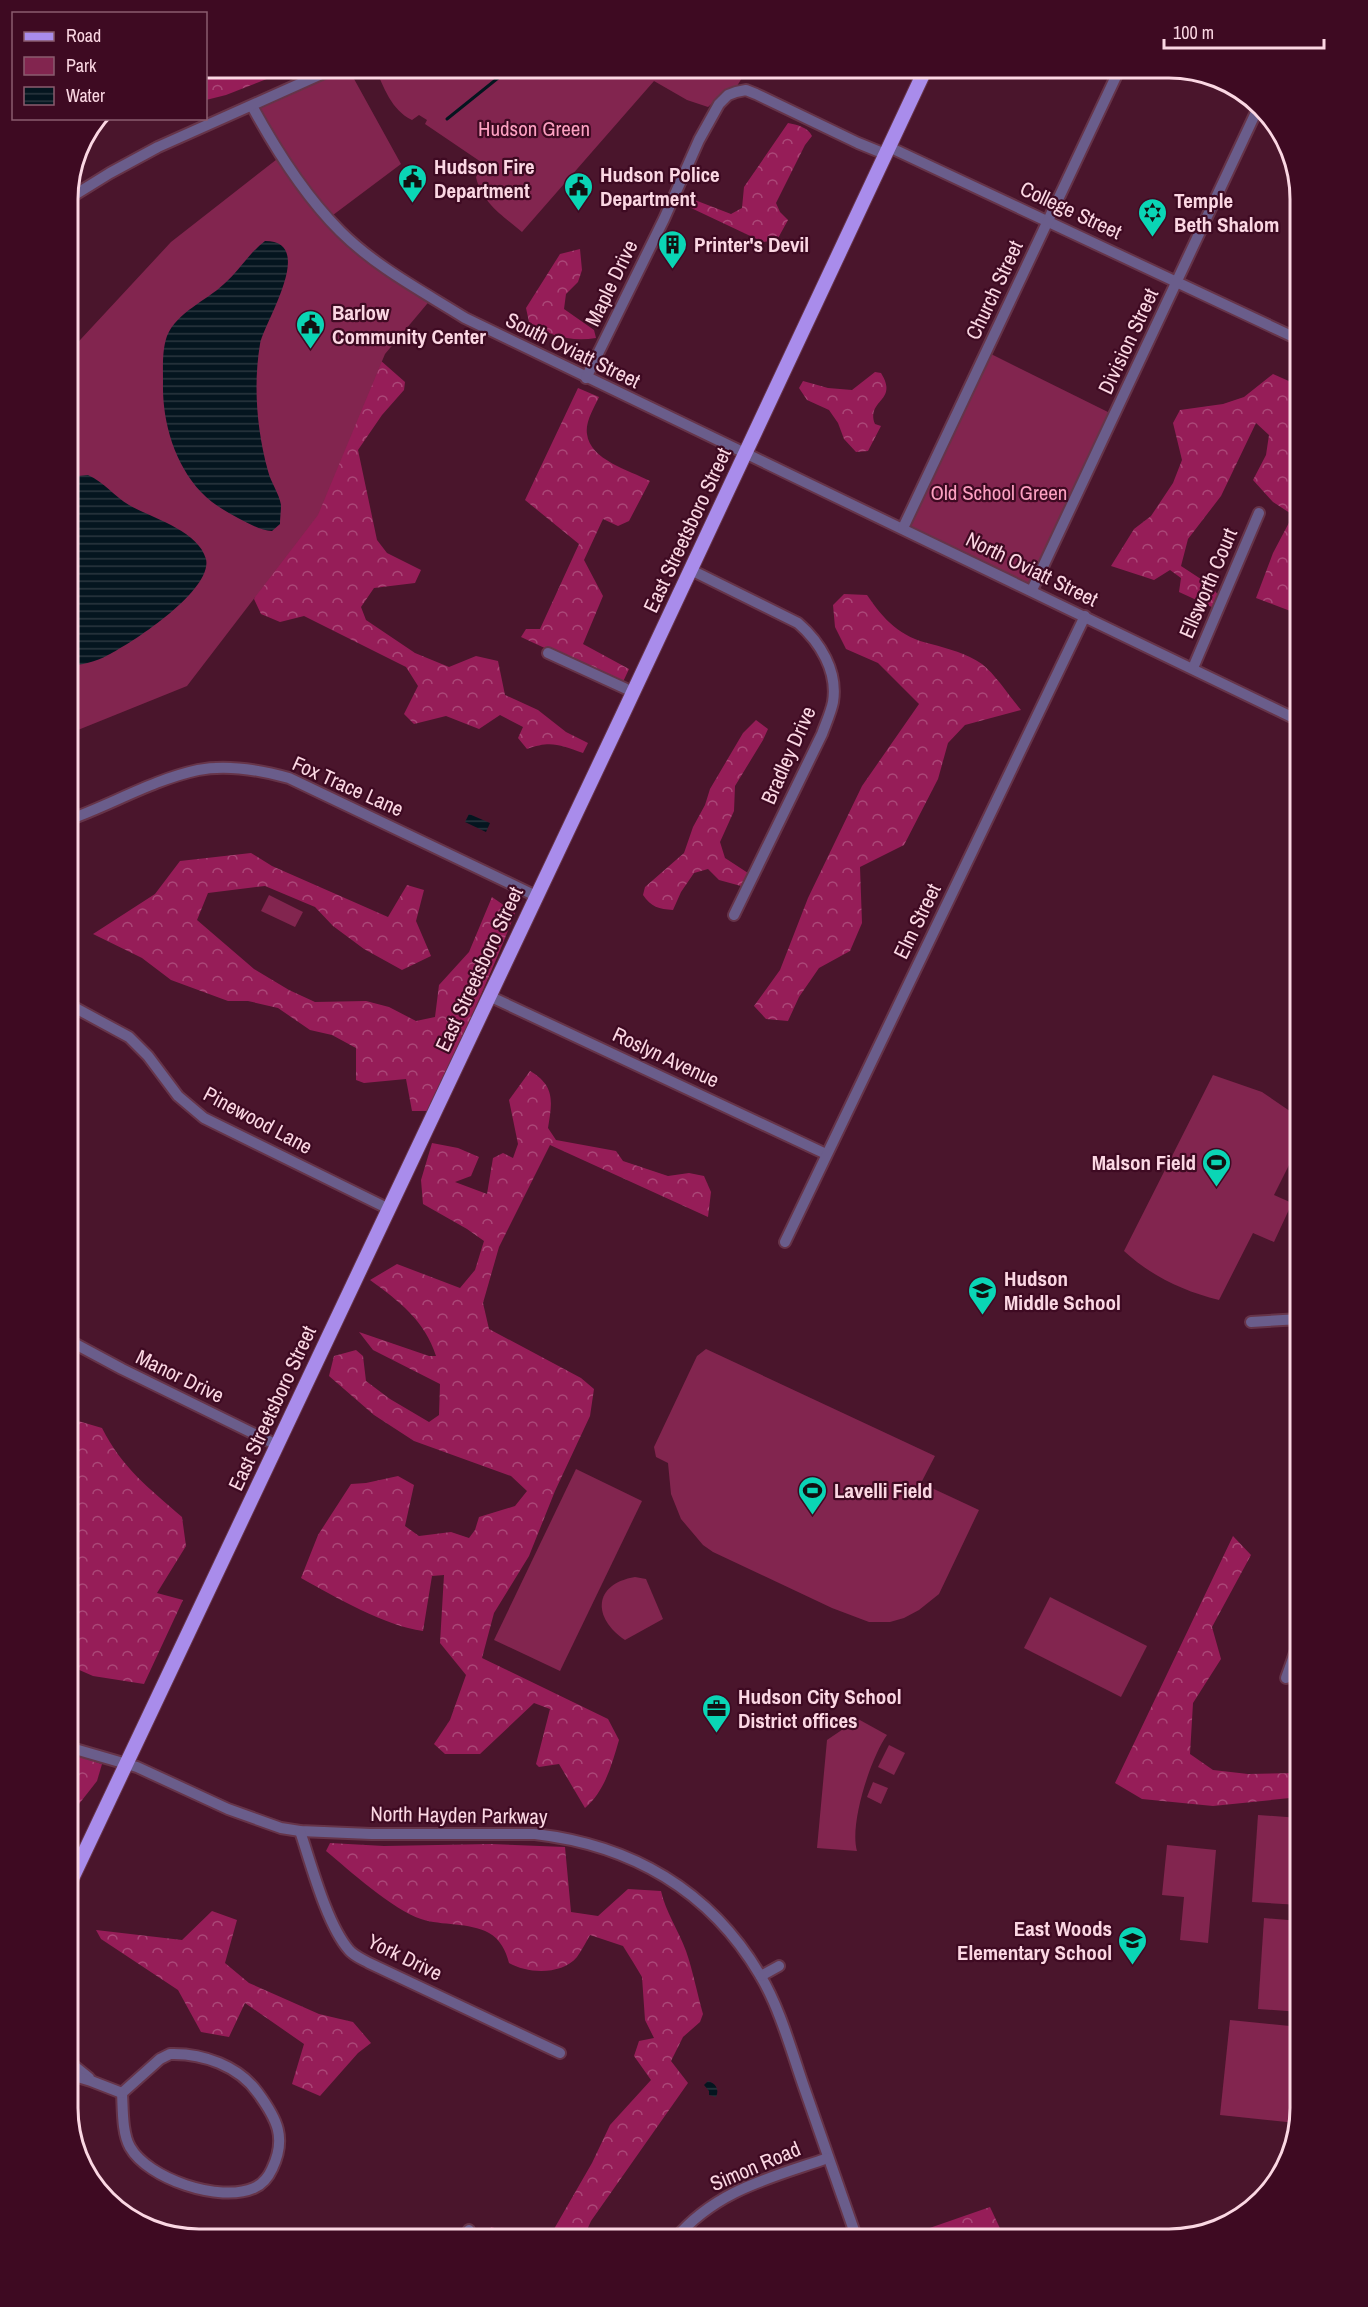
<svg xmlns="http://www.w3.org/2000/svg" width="1368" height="2307" viewBox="0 0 1368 2307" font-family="'Archivo Narrow',sans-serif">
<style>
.grass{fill:url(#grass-dots)}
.forest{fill:url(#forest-crowns)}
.green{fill:#82254f}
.water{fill:url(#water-rules)}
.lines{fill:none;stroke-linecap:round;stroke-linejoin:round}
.stream{stroke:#04151f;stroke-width:3}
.minor-casing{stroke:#663449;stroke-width:14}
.major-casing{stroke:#663449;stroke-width:16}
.minor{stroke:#6a5d8b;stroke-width:10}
.major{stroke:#a98ceb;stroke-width:14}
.labels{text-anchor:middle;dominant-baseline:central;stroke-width:4.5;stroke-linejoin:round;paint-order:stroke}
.park-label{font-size:21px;fill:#fda1c2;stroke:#3e0a22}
.poi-label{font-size:21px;font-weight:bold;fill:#fbd7e3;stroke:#3e0a22;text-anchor:start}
.street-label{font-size:21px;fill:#fbd7e3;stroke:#3e0a22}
.rim{fill:none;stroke:#fbd7e3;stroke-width:3}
</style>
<defs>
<pattern id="grass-dots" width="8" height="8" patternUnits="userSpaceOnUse" patternTransform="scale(1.5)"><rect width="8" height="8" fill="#82254f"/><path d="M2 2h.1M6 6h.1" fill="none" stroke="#954468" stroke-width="1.8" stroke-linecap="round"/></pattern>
<pattern id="forest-crowns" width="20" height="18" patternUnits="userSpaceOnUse" patternTransform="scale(1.5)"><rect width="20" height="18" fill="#961d58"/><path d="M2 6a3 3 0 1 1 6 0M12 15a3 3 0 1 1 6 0" fill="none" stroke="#ab4878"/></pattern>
<pattern id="water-rules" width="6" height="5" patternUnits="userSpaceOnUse" patternTransform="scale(1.5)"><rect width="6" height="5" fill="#04151f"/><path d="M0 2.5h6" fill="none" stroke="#2a363f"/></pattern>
</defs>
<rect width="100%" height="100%" fill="#4a152c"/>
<path class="grass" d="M839 68H869L870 71 862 79Z"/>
<g class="forest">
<path d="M206 68H284L287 71 226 95 206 100Z"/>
<path d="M788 123C797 125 808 127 812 136L805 145 776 203 780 212 788 220 777 240 763 242 689 207 685 202 687 197 731 214 742 208 744 187Z"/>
<path d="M580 249 582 270 578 282 566 294 564 309 594 330 596 338C571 342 549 336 529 322L526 308 560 254Z"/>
<path d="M380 360 405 382 404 390 382 415 358 450 377 540 387 553 421 570 415 583 374 588 361 607 366 620 415 653 449 667 476 656 498 661 505 695 538 710 566 732 588 743 583 753C560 745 551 740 527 749L518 738 523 727 500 715 479 729 446 716 414 724 404 714 418 686 406 667 304 616 280 622 261 614 254 599 273 545Z"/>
<path d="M875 372 881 373C899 402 866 399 875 424L881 426 868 451 856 452 844 439 838 423 829 410 807 400 799 388 803 381 828 388 852 390Z"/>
<path d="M1273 374 1300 386V620L1293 612 1256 598 1273 553 1293 515 1273 502 1253 480 1266 455 1269 435 1256 423 1221 496 1188 539 1181 566 1210 585 1219 596 1214 608 1179 592 1181 578 1170 570 1154 580 1111 566 1134 529 1151 516 1173 483 1182 460 1173 423 1180 410 1223 404 1244 397Z"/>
<path d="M578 388 599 397C594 408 585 422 587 434 590 460 629 470 650 481L629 521 618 526 603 519 584 560 603 596 583 644 629 669 622 684 521 637 526 629H540L579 544 525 500Z"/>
<path d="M844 594 867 595C884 620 900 637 931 644 949 649 966 653 982 664 995 674 1010 697 1021 710L965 725 948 743 938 779 904 845 860 867 862 923 850 951 819 968 799 997 788 1021 766 1019 754 1006 780 970 808 898 862 786 919 704 878 663 846 649 835 627 833 605Z"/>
<path d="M756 720 768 729 763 740 735 786 734 811 720 842 725 858 748 873 741 886 719 880 708 869 694 873 681 892 673 910C659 909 651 907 643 895L645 887 684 853 693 827 705 805 710 789 743 733Z"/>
<path d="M251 853 272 866 388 917 407 885 424 890 416 921 431 956 402 970 364 949 333 926 315 907 265 886 208 893 197 920 254 969 289 990 315 1002 366 1001 389 1007 416 1021 435 1017 439 985 469 952 492 897 515 913C489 980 458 1045 430 1111H412L406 1079 364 1083 356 1080V1048L332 1035 310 1030 278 1008 248 1001H228L171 980 142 958 93 934 155 894 180 861Z"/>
<path d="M530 1071C556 1086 552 1103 548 1128L556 1140 616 1151 623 1161 668 1176 689 1173 704 1176 711 1192 708 1217 550 1145 499 1247 483 1303 489 1329 581 1378 594 1389 590 1416 555 1491 529 1556 494 1613 482 1658 608 1719 619 1740C612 1764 605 1791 585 1808L559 1764 539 1767 536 1764 550 1709 534 1703 480 1754H445L434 1744 450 1720 466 1675 440 1643 444 1575 432 1576 423 1631C385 1626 335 1597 301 1578L318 1535 351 1484 366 1483 398 1476 414 1485 405 1526 419 1536 451 1532 469 1538 475 1530 479 1517 515 1506 527 1491 511 1476 414 1441 374 1415 329 1376 334 1356 356 1350 363 1356 366 1381 390 1399 429 1422 439 1415 440 1384 373 1350 359 1332 429 1356H436C425 1321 399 1301 370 1280L397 1264 460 1288 475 1270 484 1241 467 1229 423 1204 421 1180 432 1143 458 1148 479 1157 471 1176 455 1182 487 1194 493 1158 503 1153 513 1158 518 1144 509 1100Z"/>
<path d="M68 1418 102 1428C122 1468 149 1488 182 1517L186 1546 157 1593 183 1600 144 1684 93 1676 68 1665Z"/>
<path d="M1233 1536 1251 1555 1212 1627 1221 1659 1193 1703 1190 1754 1213 1770 1248 1774 1300 1773V1797L1213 1806 1142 1799 1115 1783Z"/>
<path d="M68 1753 102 1764 97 1781 68 1818Z"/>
<path d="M330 1843 384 1846 491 1844 565 1847 571 1912 598 1916 628 1889 661 1891C666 1913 678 1929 686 1951 693 1971 697 1993 703 2014L700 2022 683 2037 671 2061 688 2083 591 2221 583 2239H486L491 2227 533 2239 554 2229 592 2163 610 2125 651 2080 634 2056 639 2041 654 2038 645 2020 642 1977 633 1962 623 1946 590 1935C586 1942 582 1950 577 1957 562 1975 528 1974 509 1963 506 1951 500 1939 489 1933 469 1922 442 1926 421 1919 393 1910 349 1870 326 1851Z"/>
<path d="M212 1911 237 1920 225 1963 249 1983 319 2014 353 2022 371 2043 358 2053 320 2096 292 2084 304 2044 245 2003 229 2037 201 2032 178 1990 101 1939 96 1930 182 1940Z"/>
<path d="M990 2207 1005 2239H954L953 2238 898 2239Z"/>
</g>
<g class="green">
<path d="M335 68H348L401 164 329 218 340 231 432 298 385 354 318 515 187 686 68 734V353L171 242 281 156 252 106Z"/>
<path d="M375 68H748L737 86 729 88 708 107 687 100 654 81 522 232C503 216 481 202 476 177L484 164 425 124 427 120 419 115 412 120C391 110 384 87 375 68Z"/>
<path d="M987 352 1114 415 1032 590 903 528Z"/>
<path d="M269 895 303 912 295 927 261 911Z"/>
<path d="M1213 1075 1262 1092 1300 1118V1143L1274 1195 1292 1203 1274 1242 1253 1233 1219 1300C1183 1291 1151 1276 1124 1251Z"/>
<path d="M706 1349 935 1456 921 1483 979 1510 939 1594 919 1610 904 1618 890 1622H869L832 1608 713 1552 703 1545 681 1519 671 1494 668 1463 656 1457 654 1447 697 1356Z"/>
<path d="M576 1469 642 1501 560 1671 494 1640Z"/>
<path d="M635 1577 646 1579 663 1619 625 1640C592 1618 593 1584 635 1577Z"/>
<path d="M1050 1597 1147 1646 1121 1697 1024 1648Z"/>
<path d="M858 1719 887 1735C871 1757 849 1824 857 1851L817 1848 827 1740Z"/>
<path d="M889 1745 905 1753 894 1775 878 1767Z"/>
<path d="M873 1782 888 1788 881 1804 867 1797Z"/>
<path d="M1258 1815 1300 1818V1905L1252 1902Z"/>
<path d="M1167 1845 1216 1850 1208 1943 1180 1940 1184 1897 1162 1895Z"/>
<path d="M1264 1918 1300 1921V2012L1258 2009Z"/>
<path d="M1230 2020 1300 2027V2108L1296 2123 1220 2115Z"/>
</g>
<g class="water">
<path d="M265 241C318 241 263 324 260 344 253 386 257 431 268 471 271 483 279 493 281 505 281 511 280 518 280 524L272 531C261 531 248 523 238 518 225 511 211 503 201 492 174 463 162 421 163 382 163 367 162 350 167 336 177 312 206 301 224 284 239 271 249 253 265 241Z"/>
<path d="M88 475C104 482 114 496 129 505 151 518 198 530 206 559 213 590 132 643 108 655 96 662 81 665 68 666V480L78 476Z"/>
<path d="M469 814 490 823 486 832 465 822Z"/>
<path d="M708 2081C715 2083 720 2089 716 2097L709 2095V2091L704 2085Z"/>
</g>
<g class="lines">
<path class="stream" d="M447 119 498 78 503 68"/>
<defs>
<g id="minor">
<path d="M252 106C276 150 304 195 340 231 376 267 422 291 465 318L1300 721"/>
<path d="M889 147 1300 340"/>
<path d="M68 199 110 173 158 147 335 68"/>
<path d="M586 378 664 219 699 140 719 104 728 95 736 92 746 90 756 94 858 143 885 154"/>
<path d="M903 528 1120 68"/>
<path d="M691 570 798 623C820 642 838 671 833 702 831 712 826 723 822 734L734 915"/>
<path d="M1032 590 1258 108"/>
<path d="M548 653 633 692"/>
<path d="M1193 668 1259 513"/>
<path d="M68 820C111 805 152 780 198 770 228 764 260 770 289 778L536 896"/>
<path d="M489 996 826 1154"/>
<path d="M68 1004 129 1037 148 1056 178 1096 204 1118 389 1209"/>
<path d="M785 1242 1085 616"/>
<path d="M1251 1322 1300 1319"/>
<path d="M68 1340 122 1369 277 1445"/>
<path d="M1286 1678 1300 1639"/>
<path d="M68 1747 137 1767 228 1809 281 1828 300 1831 371 1834H535C631 1845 710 1890 760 1975 780 2008 792 2053 805 2090 822 2140 840 2189 857 2239"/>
<path d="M300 1831C311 1864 327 1925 349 1950 354 1956 362 1959 369 1963L560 2053"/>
<path d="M761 1976 779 1966"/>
<path d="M170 2054C203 2053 239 2066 258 2093 277 2119 287 2138 272 2169 268 2178 263 2184 254 2188 220 2203 148 2179 130 2147 122 2133 123 2109 122 2093L160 2059Z"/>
<path d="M68 2061 89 2078"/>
<path d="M68 2074 91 2081 122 2093"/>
<path d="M464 2239 469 2230"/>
<path d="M675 2239C716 2190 770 2178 828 2158"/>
</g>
<path id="major" d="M68 1887 622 716 926 68"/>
</defs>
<use href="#minor" class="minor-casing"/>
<use href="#major" class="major-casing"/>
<use href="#minor" class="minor"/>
<use href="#major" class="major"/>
</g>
<defs>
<symbol id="civic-pin" viewBox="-11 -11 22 30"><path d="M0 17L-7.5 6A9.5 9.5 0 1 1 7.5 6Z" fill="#0ad5b5" stroke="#3e0a22"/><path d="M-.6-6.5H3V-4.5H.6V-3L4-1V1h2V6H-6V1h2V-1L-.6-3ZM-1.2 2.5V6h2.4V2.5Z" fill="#111"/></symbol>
<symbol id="synagogue-pin" viewBox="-11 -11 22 30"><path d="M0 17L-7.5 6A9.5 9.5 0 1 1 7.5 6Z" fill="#0ad5b5" stroke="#3e0a22"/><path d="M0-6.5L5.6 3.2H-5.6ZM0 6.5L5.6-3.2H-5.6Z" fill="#111"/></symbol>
<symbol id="building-pin" viewBox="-11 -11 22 30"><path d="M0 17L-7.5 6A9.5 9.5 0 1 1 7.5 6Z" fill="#0ad5b5" stroke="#3e0a22"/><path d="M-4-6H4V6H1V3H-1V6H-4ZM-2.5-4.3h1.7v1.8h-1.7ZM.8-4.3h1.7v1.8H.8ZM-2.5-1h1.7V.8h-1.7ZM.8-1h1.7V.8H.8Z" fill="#111"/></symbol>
<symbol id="stadium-pin" viewBox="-11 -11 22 30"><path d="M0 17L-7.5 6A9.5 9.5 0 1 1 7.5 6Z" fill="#0ad5b5" stroke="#3e0a22"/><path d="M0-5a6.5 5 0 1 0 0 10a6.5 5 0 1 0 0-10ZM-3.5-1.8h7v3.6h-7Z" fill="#111"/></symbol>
<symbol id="school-pin" viewBox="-11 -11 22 30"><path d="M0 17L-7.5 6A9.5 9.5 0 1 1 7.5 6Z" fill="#0ad5b5" stroke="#3e0a22"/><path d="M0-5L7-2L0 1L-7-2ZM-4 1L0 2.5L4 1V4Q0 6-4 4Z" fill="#111"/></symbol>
<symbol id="office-pin" viewBox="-11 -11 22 30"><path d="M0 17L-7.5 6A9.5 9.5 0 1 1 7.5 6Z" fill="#0ad5b5" stroke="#3e0a22"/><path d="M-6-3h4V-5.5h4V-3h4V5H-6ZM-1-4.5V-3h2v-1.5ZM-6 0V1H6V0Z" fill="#111"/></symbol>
</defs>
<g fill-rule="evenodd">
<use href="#civic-pin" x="396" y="162" width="33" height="45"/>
<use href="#civic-pin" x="562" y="170" width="33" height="45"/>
<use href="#synagogue-pin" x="1136" y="196" width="33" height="45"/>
<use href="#building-pin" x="656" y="228" width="33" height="45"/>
<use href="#civic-pin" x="294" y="308" width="33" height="45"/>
<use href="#stadium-pin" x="1200" y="1146" width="33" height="45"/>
<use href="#school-pin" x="966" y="1274" width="33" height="45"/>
<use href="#stadium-pin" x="796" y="1474" width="33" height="45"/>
<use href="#office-pin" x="700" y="1692" width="33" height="45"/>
<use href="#school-pin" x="1116" y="1924" width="33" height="45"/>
</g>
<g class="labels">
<g class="park-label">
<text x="534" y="128">Hudson Green</text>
<text x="999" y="492">Old School Green</text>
</g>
<g class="poi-label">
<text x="434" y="166">Hudson Fire<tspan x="434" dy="24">Department</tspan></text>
<text x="600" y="174">Hudson Police<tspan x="600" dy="24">Department</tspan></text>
<text x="1174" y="200">Temple<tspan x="1174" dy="24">Beth Shalom</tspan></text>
<text x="694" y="244">Printer's Devil</text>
<text x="332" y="312">Barlow<tspan x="332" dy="24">Community Center</tspan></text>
<text x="1196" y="1162" text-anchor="end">Malson Field</text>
<text x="1004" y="1278">Hudson<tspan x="1004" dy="24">Middle School</tspan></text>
<text x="834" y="1490">Lavelli Field</text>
<text x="738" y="1696">Hudson City School<tspan x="738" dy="24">District offices</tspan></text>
<text x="1112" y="1928" text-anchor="end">East Woods<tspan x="1112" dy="24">Elementary School</tspan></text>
</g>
<g class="street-label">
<text transform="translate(1071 210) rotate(25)">College Street</text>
<text transform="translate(611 283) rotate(-64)">Maple Drive</text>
<text transform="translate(994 290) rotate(-65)">Church Street</text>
<text transform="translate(1128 341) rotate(-65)">Division Street</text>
<text transform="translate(573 350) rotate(26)">South Oviatt Street</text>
<text transform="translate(687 530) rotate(-65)">East Streetsboro Street</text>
<text transform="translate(1032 569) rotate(26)">North Oviatt Street</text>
<text transform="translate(1208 583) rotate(-67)">Ellsworth Court</text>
<text transform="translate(788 755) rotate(-66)">Bradley Drive</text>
<text transform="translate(348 786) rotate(24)">Fox Trace Lane</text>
<text transform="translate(917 921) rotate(-64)">Elm Street</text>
<text transform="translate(479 969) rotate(-65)">East Streetsboro Street</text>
<text transform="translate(666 1057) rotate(25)">Roslyn Avenue</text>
<text transform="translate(258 1120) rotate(28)">Pinewood Lane</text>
<text transform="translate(180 1376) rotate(26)">Manor Drive</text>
<text transform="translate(272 1408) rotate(-65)">East Streetsboro Street</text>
<text transform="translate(459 1815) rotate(1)">North Hayden Parkway</text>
<text transform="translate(405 1957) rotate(26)">York Drive</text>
<text transform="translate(755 2166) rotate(-23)">Simon Road</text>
</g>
</g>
<path d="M0 0H1368V2307H0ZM199 78H1169A121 121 0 0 1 1290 199V2108A121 121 0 0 1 1169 2229H199A121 121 0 0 1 78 2108V199A121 121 0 0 1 199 78Z" fill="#3e0a22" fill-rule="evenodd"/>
<path class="rim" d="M199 78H1169A121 121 0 0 1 1290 199V2108A121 121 0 0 1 1169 2229H199A121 121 0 0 1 78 2108V199A121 121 0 0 1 199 78Z"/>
<rect x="12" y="12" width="195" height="108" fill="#3e0a22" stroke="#8a5c6f" stroke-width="1.5"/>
<rect x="24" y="32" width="30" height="9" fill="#a98ceb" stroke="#8a5c6f" stroke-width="1.5"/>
<text x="66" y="42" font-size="18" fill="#fbd7e3">Road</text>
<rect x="24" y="57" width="30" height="18" fill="#82254f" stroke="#8a5c6f" stroke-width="1.5"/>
<text x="66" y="72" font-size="18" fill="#fbd7e3">Park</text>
<rect x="24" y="87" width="30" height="18" fill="url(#water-rules)" stroke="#8a5c6f" stroke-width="1.5"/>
<text x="66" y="102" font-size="18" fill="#fbd7e3">Water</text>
<path d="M1164 39v9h160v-9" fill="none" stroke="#fbd7e3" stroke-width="3"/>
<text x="1173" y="39" font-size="18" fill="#fbd7e3" stroke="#3e0a22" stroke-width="4.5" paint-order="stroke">100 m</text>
</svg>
